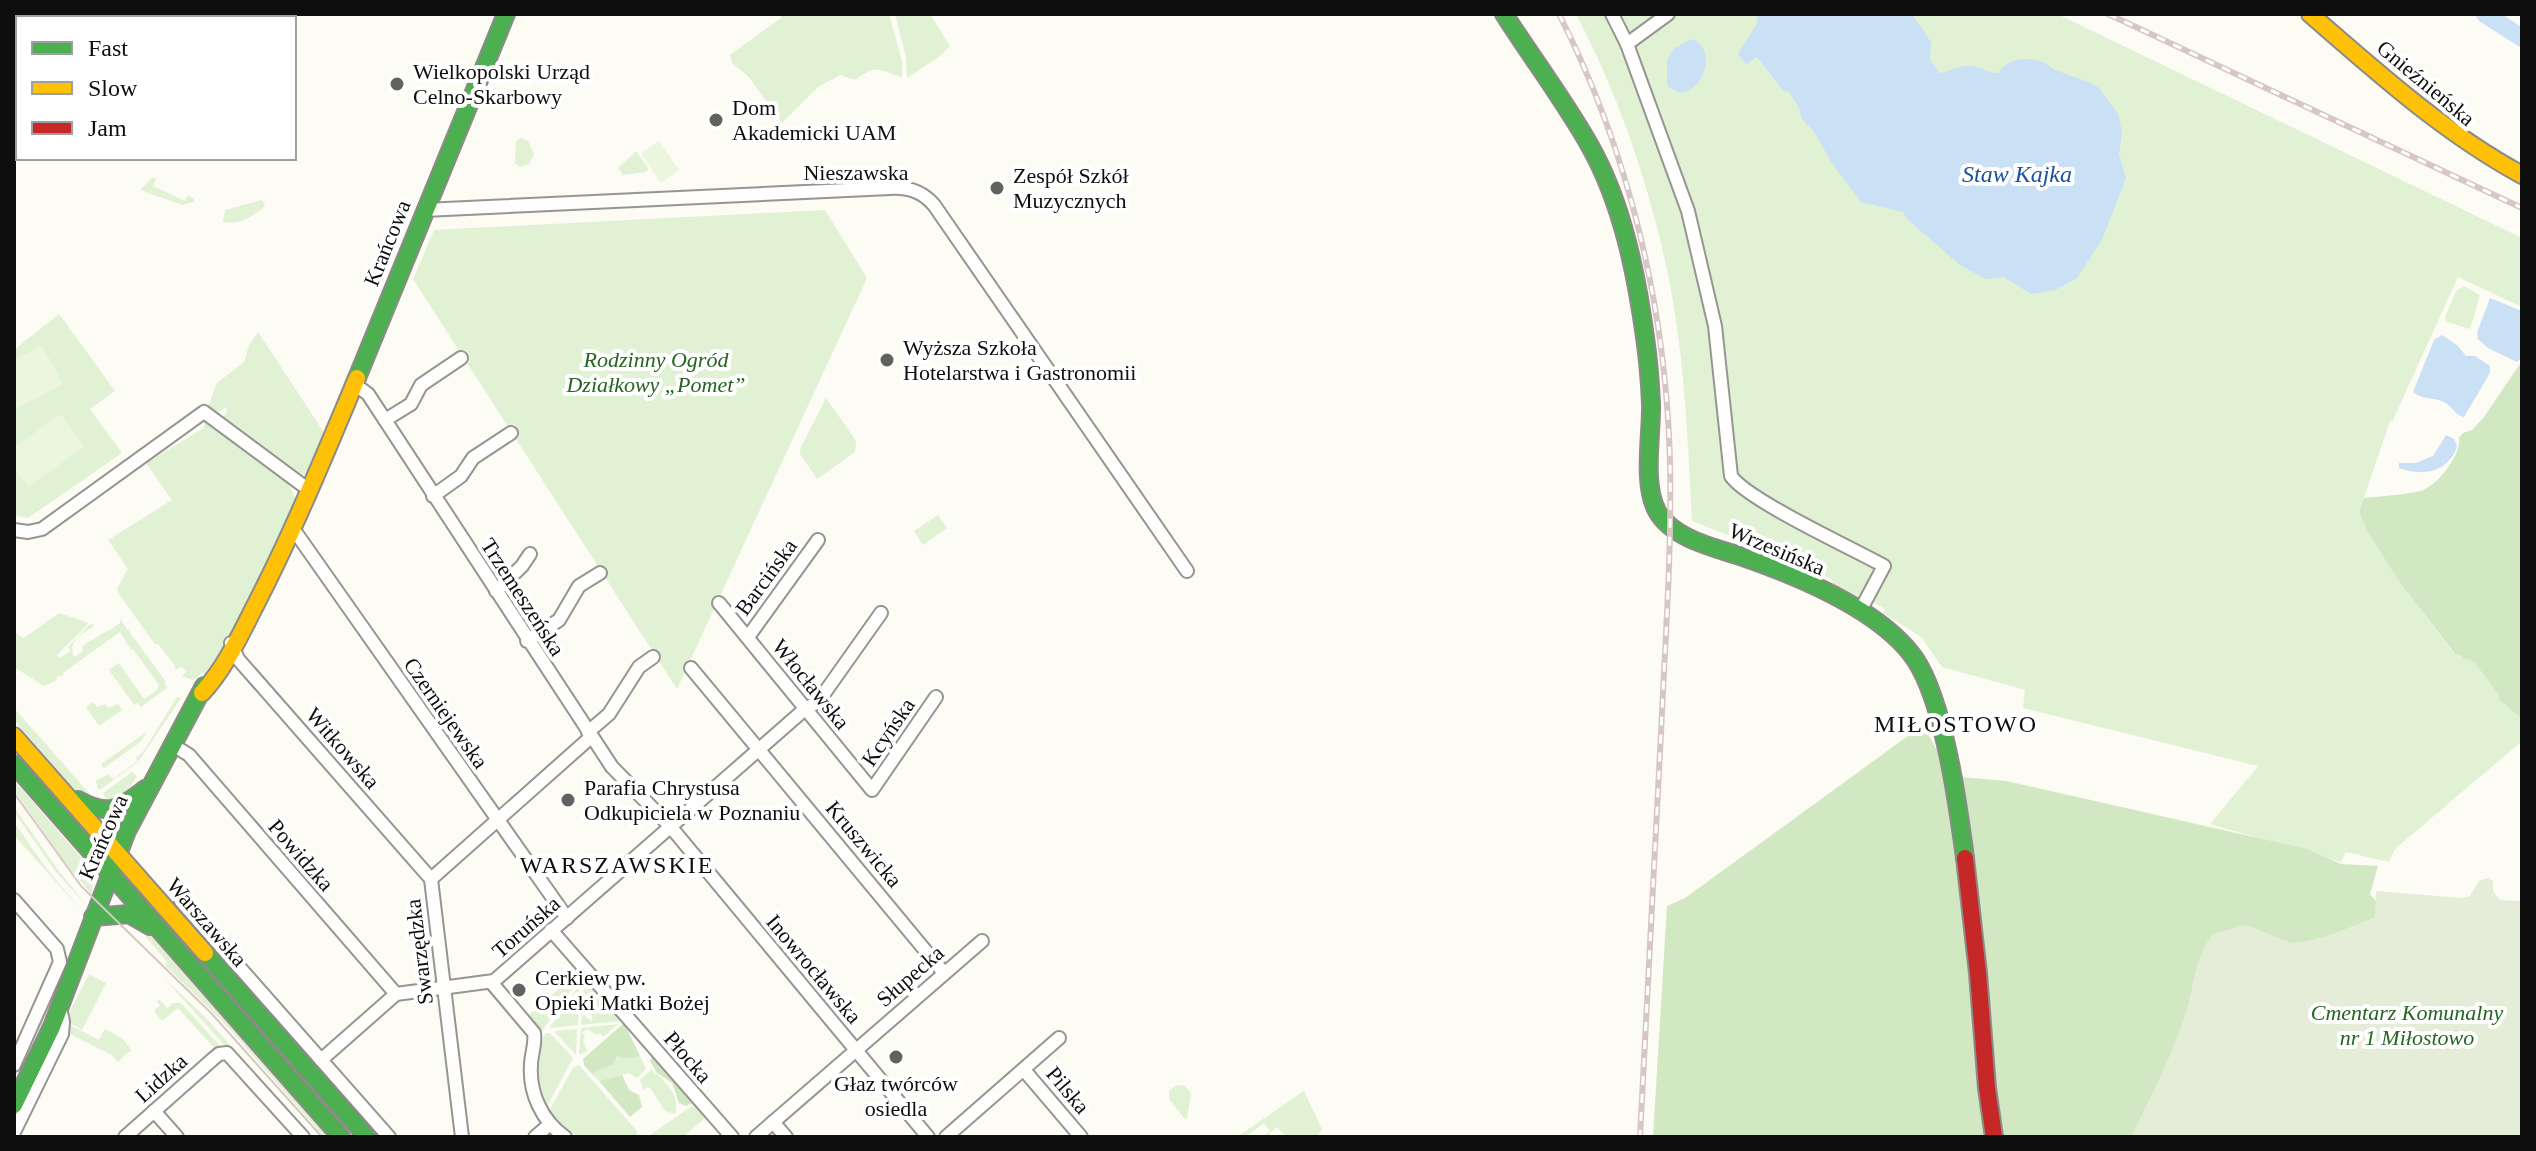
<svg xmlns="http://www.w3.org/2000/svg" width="2536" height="1151" viewBox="0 0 2536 1151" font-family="'Times New Roman',serif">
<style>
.green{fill:#e1f1d4}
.forest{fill:#d1e8c2}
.cemetery{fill:#e5edd8}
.pitch{fill:#ecf5dd}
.water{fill:#cae0f5}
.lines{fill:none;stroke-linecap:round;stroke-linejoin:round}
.river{stroke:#cae0f5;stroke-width:18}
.street-casing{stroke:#959592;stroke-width:16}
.fast-casing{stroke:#8c8b88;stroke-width:20}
.slow-casing{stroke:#8c8b88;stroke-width:20}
.jam-casing{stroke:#8c8b88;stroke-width:20}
.street{stroke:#fffefd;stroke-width:12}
.fast{stroke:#4caf50;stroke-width:16}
.slow{stroke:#ffc107;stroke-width:16}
.jam{stroke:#c62828;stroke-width:16}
.tram{stroke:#d7c7c4;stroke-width:2}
.rail-casing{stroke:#d7c7c4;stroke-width:6}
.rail{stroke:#fff;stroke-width:3;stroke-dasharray:9;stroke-linecap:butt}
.poi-dot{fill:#61615e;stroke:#fff;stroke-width:3}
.labels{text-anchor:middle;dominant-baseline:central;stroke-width:8;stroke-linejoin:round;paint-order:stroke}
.poi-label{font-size:22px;fill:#0e0e0e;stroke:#fff;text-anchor:start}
.street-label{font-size:22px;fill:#0e0e0e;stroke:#fff}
.park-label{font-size:22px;font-style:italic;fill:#24651f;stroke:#fff}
.water-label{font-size:24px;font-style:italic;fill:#19519e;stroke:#fff}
.neighbourhood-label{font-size:24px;letter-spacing:2px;fill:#0e0e0e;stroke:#fff}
</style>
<rect width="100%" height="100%" fill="#fcfbf4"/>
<g class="green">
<path d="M780 14H889L902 61V77C878 70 878 63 855 80L840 75 818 87 782 123 748 76 732 63 730 55 781 18Z"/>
<path d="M895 14H930L950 46 940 56 907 78 906 58Z"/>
<path d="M1576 14H2057L2522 238V263L2519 269 2522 271V307L2458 277 2393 420 2390 421 2359 512 2368 533 2401 584 2454 654 2475 663 2501 696 2498 699 2522 719V741L2395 849 2389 862 2346 852 2341 862 2210 824 2258 766 2023 708 2025 690 1942 667 1921 637 1883 613 1885 609 1862 596 1859 600 1835 588 1831 579 1776 554 1692 521C1688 444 1685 366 1671 290 1653 195 1621 100 1576 14Z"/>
<path d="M521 138 528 141 534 154 529 164 520 167 515 163 516 141Z"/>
<path d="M636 151 649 169 645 172 623 175 618 168Z"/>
<path d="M153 177 156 179 153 186 185 201 188 195 194 199V202L182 205 140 190Z"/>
<path d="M262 200 265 206C253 217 239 225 223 222L225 210Z"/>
<path d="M825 210 867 278 677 689 413 279 434 230Z"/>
<path d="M2464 286 2480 295 2470 329 2447 322 2445 317 2456 291Z"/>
<path d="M59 314 115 391 90 409 122 453 28 518 14 515V350Z"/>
<path d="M258 332 325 434 309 473 302 474 222 418 227 412 226 407 216 414 208 407 217 383 244 362 249 345Z"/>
<path d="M826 398 856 441 855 452 817 479 800 454V449Z"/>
<path d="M205 422 211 424 287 479 296 500C271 561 242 619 205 674L202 673 193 680 182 676 186 672 182 667 175 670V666L159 645 154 643 121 597 117 589 128 569 108 540 172 500 146 463 204 428Z"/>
<path d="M938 515 947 528 923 545 914 531Z"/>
<path d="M59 613 89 623 57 655 59 658 71 651 68 647 90 624 95 625C83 634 67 640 74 657L82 652 83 646C95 637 107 632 120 623V619L166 682 164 684 167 688 141 707 138 703 134 705 109 670 119 663 144 699 157 690 159 685 133 649 131 650 120 632 64 672 62 677 60 675 56 678 57 680 44 686 14 667V632L24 638Z"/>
<path d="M177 697 181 698 138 762 101 789H98L96 781 108 774 113 779 138 761 136 758 143 752Z"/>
<path d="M93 702 97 707 105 704 108 708 118 704 122 710 99 726 86 707Z"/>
<path d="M14 708 102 808 84 798 75 790 14 720Z"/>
<path d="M147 732 140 742 104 768 101 764Z"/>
<path d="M132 772 137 776C129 790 124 799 108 803L103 793Z"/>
<path d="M14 780 85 862 93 878 92 895 66 864 14 790Z"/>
<path d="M14 807 58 870 88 907 56 872 14 812Z"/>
<path d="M14 822 46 868 81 910 14 835Z"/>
<path d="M131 919 144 928 335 1137H324L226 1025 165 965 167 962Z"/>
<path d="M72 956 52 1013 37 1033 60 974Z"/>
<path d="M579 971 582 975 541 1032 528 1016Z"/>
<path d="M89 974 106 983 82 1030 70 1023 69 1013Z"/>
<path d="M163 977 207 1019 312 1137H307Z"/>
<path d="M585 978 622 1021 581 1025V1018L584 1015 592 1022 591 1008 581 1016Z"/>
<path d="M579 986 578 1025 552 1028 550 1027Z"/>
<path d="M159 999 167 1008 173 1003H181L219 1045 215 1049 178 1008 162 1021 154 1011 160 1005 157 1002Z"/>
<path d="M243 1015 266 1033 361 1137H349Z"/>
<path d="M618 1024 603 1037 600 1033 597 1035 587 1029 582 1033 585 1037 583 1040 587 1051 579 1055 581 1028Z"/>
<path d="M70 1025 99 1040 105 1029 123 1039 131 1050 118 1062 112 1055 68 1033Z"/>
<path d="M577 1029 576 1055 554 1031Z"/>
<path d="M546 1033H550L573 1058 547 1106C536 1083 533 1056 546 1033Z"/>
<path d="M619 1056 626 1059 640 1056 646 1069 637 1078 629 1073 599 1081 592 1074 612 1065Z"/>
<path d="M579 1065 636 1130 638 1137H579L567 1129 549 1111 573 1068Z"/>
<path d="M651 1070C665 1080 681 1096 675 1114L665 1111 651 1089 647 1087 642 1091 643 1088 640 1080Z"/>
<path d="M1177 1085 1185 1086 1191 1093 1187 1119 1184 1118 1169 1099V1091Z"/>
<path d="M1304 1091 1322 1129 1317 1137H1287L1277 1127 1269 1134 1271 1137H1262L1270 1131 1264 1123 1245 1137H1237Z"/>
<path d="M695 1104 706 1117 683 1137H647Z"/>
</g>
<g class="forest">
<path d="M2522 361V719L2498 699 2500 696 2475 663 2455 654 2401 584 2368 533 2359 512 2364 498C2382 496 2402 495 2421 491 2436 487 2462 455 2459 438L2463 433 2472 430 2484 417Z"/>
<path d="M1923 725 1951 776 2006 781 2307 849 2341 864 2378 866 2370 894 2381 907 2462 915 2173 1137H1653L1667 906 1685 898Z"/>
<path d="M624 1023 640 1056 626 1059 618 1056 612 1065 592 1074 584 1065 583 1059Z"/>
<path d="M652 1056 692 1103 686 1106 679 1103 672 1083 657 1073 650 1061Z"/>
<path d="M622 1075 629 1090 639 1095 642 1107 630 1117 599 1081Z"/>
</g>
<path class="cemetery" d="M2487 878 2493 881V891L2500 900 2522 901V1137H2131C2151 1097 2170 1059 2185 1016 2194 990 2194 957 2213 934L2246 925 2291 943C2320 941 2348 928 2375 917L2376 891 2462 898 2470 896 2479 881Z"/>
<g class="pitch">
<path d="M659 141 679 170 661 183 641 153Z"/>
<path d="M42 345 63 384 14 410V360Z"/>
<path d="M61 414 84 447 28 487 14 468V447Z"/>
</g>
<g class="water">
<path d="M1756 14H1912L1931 42 1930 59 1939 73C1950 72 1961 64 1972 66 1982 67 1988 74 1998 73 2009 55 2039 55 2053 69L2093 84 2100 89 2118 114 2122 133 2119 154 2126 178 2102 240 2077 278 2055 290 2031 294 2004 277 1986 279 1960 265 1907 219 1903 212 1861 202 1831 162 1815 133 1802 119 1799 108 1790 93 1782 89 1757 57 1746 64 1738 54 1758 22Z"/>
<path d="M1692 39C1715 47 1708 87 1681 93L1669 87 1667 83V61L1673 49Z"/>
<path d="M2490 298 2522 311V357L2517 362 2488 348 2478 339 2477 333Z"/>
<path d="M2442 335 2457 345 2466 356H2475L2490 366V373L2464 417C2455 415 2455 410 2447 404 2436 396 2424 401 2413 392L2434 340Z"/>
<path d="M2446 435 2454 439 2457 446C2449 472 2423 477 2399 468V463H2416L2433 456Z"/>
</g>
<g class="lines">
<path class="river" d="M2485 14 2522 38"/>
<defs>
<g id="street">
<path d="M1612 14 1627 44 1688 211 1715 326 1731 476C1747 500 1854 549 1884 566L1860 611"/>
<path d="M1627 44 1668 14"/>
<path d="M424 210 890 188C908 187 922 191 934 205L1187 571"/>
<path d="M353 383 368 394 612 767 670 826 928 1137"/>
<path d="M385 420 411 404 421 385 461 358"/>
<path d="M433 496 461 476 473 458 511 433"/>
<path d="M14 530 28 532 42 529 204 412 309 490"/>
<path d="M294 530 567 918"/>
<path d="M496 591 522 566 530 554"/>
<path d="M719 603 872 790 936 697"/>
<path d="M748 637 818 540"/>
<path d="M527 641 559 620 579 586 600 573"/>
<path d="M231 643 238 659 431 879"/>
<path d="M691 668 944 973"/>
<path d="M588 732 609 714 639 667 653 657"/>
<path d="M173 745 189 755 396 994"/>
<path d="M14 900 57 949 60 962 14 1065"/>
<path d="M181 901 389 1137"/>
<path d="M551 930 732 1137"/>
<path d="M491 982 534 1033C536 1044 531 1054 531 1065 529 1093 542 1121 565 1137"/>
<path d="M321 1060 396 994 494 981 805 709 818 702 881 613"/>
<path d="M1024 1070 1081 1137"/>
<path d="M154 1111 177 1137"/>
<path d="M773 1122 786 1137"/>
<path d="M14 1132 62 1034 63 1022 60 1007"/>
<path d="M125 1137 213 1059 219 1054 227 1053 303 1137"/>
<path d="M462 1137 431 879 591 737"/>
<path d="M535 1137 549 1125"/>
<path d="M756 1137 982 941"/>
<path d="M946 1137 1059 1038"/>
</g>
<g id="fast">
<path d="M1504 14C1532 58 1564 100 1590 146 1622 203 1636 272 1645 337 1648 358 1650 381 1651 403 1652 433 1642 484 1657 511 1672 538 1712 547 1740 556 1795 575 1881 610 1915 659 1944 702 1958 805 1965 858"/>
<path d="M357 378 506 14"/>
<path d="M14 764 341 1137"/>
<path d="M78 800C108 817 120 809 145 789"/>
<path d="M93 917 129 914 150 926"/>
<path d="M205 953 367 1137"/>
<path d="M14 1105 52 1027 127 831 204 686"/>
</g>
<g id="slow">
<path d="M2310 14C2378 73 2443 132 2522 175"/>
<path d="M202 693C226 667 240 635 256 604 294 530 325 454 357 378"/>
<path d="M14 736 205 953"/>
</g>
<path id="jam" d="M1965 858 1978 973 1987 1088 1994 1137"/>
</defs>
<use href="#street" class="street-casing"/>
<use href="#fast" class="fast-casing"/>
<use href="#slow" class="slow-casing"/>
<use href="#jam" class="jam-casing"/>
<use href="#street" class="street"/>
<use href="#fast" class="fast"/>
<use href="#slow" class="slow"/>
<use href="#jam" class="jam"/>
<path class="tram" d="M14 793 81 886 212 1014 322 1137"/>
<defs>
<g id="rail">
<path d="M1559 14C1629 152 1666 307 1670 462 1672 552 1665 643 1661 733 1654 868 1647 1002 1640 1137"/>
<path d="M2108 14 2522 208"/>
</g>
</defs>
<use href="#rail" class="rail-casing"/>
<use href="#rail" class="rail"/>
</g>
<g class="poi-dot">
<circle cx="397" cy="84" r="8"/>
<circle cx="716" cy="120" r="8"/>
<circle cx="997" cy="188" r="8"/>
<circle cx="887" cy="360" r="8"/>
<circle cx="568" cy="800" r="8"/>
<circle cx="519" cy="990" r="8"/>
<circle cx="896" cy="1057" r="8"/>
</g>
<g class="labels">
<g class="poi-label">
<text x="413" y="71">Wielkopolski Urząd<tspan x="413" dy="25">Celno-Skarbowy</tspan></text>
<text x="732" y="107">Dom<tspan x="732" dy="25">Akademicki UAM</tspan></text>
<text x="1013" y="175">Zespół Szkół<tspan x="1013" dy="25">Muzycznych</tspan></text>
<text x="903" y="347">Wyższa Szkoła<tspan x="903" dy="25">Hotelarstwa i Gastronomii</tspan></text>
<text x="584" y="787">Parafia Chrystusa<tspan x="584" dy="25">Odkupiciela w Poznaniu</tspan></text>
<text x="535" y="977">Cerkiew pw.<tspan x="535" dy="25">Opieki Matki Bożej</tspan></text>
<text x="896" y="1083" text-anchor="middle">Głaz twórców<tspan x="896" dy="25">osiedla</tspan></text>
</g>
<g class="street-label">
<text transform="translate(2426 83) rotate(40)">Gnieźnieńska</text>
<text x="856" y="172">Nieszawska</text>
<text transform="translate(387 243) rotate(-68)">Krańcowa</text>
<text transform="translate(1777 549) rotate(23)">Wrzesińska</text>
<text transform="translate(766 577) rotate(-54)">Barcińska</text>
<text transform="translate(523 597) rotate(57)">Trzemeszeńska</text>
<text transform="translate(811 684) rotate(51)">Włocławska</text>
<text transform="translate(446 713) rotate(55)">Czerniejewska</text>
<text transform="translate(888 732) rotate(-56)">Kcyńska</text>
<text transform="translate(343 748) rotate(49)">Witkowska</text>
<text transform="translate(103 837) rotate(-66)">Krańcowa</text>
<text transform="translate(864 844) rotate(50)">Kruszwicka</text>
<text transform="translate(301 855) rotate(49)">Powidzka</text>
<text transform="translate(207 922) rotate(49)">Warszawska</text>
<text transform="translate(526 927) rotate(-41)">Toruńska</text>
<text transform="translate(419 952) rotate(-97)">Swarzędzka</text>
<text transform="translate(814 969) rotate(50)">Inowrocławska</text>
<text transform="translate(910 976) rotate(-41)">Słupecka</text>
<text transform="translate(688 1057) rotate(49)">Płocka</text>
<text transform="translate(161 1078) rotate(-42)">Lidzka</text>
<text transform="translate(1068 1090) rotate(50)">Pilska</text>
</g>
<g class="park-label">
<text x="656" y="359">Rodzinny Ogród<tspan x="656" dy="25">Działkowy „Pomet”</tspan></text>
<text x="2407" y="1012">Cmentarz Komunalny<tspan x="2407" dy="25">nr 1 Miłostowo</tspan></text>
</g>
<g class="water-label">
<text x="2017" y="174">Staw Kajka</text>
</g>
<g class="neighbourhood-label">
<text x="1956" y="724">MIŁOSTOWO</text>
<text x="617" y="865">WARSZAWSKIE</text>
</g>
</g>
<rect width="2536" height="1151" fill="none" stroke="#0e0e0e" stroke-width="32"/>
<rect x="16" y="16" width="280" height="144" fill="#ffffff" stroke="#9f9f9f" stroke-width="2"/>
<rect x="32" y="42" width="40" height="12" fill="#4caf50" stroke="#9f9f9f" stroke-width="2"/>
<text x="88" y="56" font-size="24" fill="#0e0e0e">Fast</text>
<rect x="32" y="82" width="40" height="12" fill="#ffc107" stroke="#9f9f9f" stroke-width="2"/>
<text x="88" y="96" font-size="24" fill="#0e0e0e">Slow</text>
<rect x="32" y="122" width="40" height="12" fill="#c62828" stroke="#9f9f9f" stroke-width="2"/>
<text x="88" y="136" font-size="24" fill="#0e0e0e">Jam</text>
</svg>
